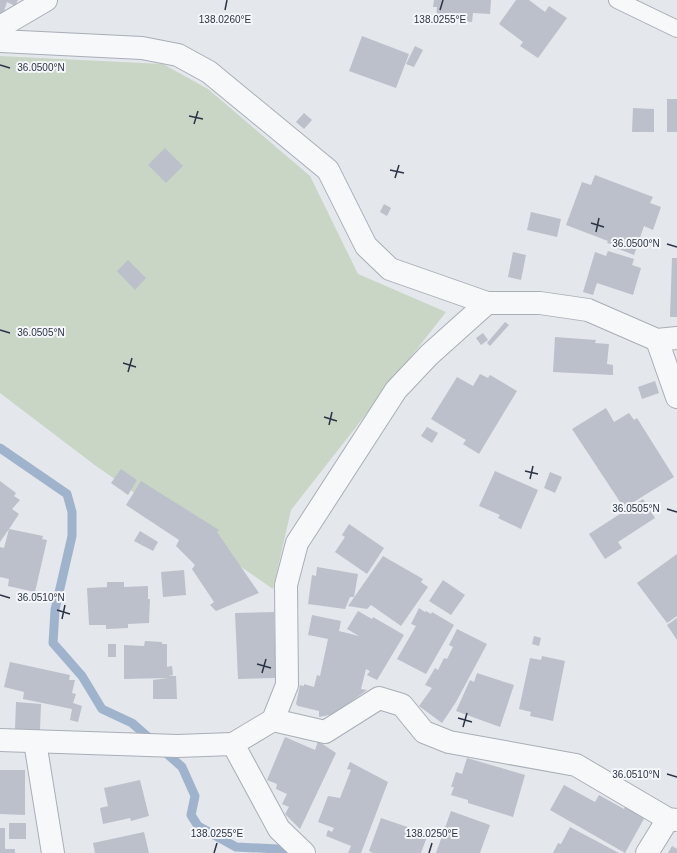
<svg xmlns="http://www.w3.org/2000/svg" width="677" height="853" viewBox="0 0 677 853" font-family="Helvetica,sans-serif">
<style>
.green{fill:#c9d6c5}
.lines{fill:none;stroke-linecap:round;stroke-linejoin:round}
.stream{stroke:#9fb4cc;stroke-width:9}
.building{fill:#bbc0ca}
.service-casing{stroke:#a9aeb7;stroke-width:18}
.minor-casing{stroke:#a9aeb7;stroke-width:24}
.service{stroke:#f7f8fa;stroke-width:16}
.minor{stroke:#f7f8fa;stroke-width:22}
.ticks{fill:none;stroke:#2b3445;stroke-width:1.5}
.ticks-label{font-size:10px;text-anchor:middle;fill:#2b3445;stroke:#f4f6f9;stroke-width:4;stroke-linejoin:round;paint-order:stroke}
</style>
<rect width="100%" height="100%" fill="#e4e7ec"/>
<path class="green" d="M0 56 163 64 208 89 310 176 358 274 446 312 291 510 273 589 96 466 0 393Z"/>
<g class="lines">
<path class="stream" d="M0 448 67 494 72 512V536L55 610 53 643 82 676 102 709 132 723 182 767 195 796 191 815 198 826 236 847 278 849 282 853"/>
</g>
<g class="building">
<path d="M0 0H18L15 6 7 2 3 14H0Z"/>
<path d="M434 0H491L490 14 473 13 472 22 436 20 437 7H433Z"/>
<path d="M516 0H529L545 12 549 6 567 18 538 58 520 46 523 42 499 24Z"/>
<path d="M362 36 409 54 396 88 349 71Z"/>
<path d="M415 46 423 50 414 67 406 64Z"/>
<rect x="667" y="99" width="10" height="33"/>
<path d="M633 108 654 109V132H632Z"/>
<path d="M304 113 312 120 304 129 296 122Z"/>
<path d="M165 148 183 166 166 183 148 165Z"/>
<path d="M595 175 653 197 650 203 661 207 653 230 644 226 634 255 611 246V244L607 243 608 241 566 225 582 182 591 185Z"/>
<path d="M384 204 391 208 387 216 380 212Z"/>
<path d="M531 212 561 219 557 237 527 230Z"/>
<path d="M608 251 634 259 632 265 641 268 633 295 597 283 593 295 583 292 595 252 606 256Z"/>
<path d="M513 252 526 255 521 280 508 277Z"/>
<path d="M672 258H677V317H670Z"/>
<path d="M128 260 146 278 135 290 117 271Z"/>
<path d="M505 322 509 325 490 346 487 343Z"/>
<path d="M483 333 488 340 481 345 476 338Z"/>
<path d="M555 337 596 340 595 343 609 344 607 364 613 365V375L553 372Z"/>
<path d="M480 374 488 378 490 375 517 391 479 454 463 444 466 440 431 419 457 377 473 386Z"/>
<path d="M655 381 659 393 642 399 638 387Z"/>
<path d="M606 408 614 422 629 413 634 420 637 418 674 477 624 508 572 429Z"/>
<path d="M427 427 438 433 432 443 421 436Z"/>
<path d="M121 469 137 480 128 495 111 483Z"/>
<path d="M495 471 538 490 521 529 498 518 500 515 479 506Z"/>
<path d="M550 472 562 477 555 493 544 488Z"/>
<path d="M0 481 16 493 14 496 20 500 12 509 19 514 9 529 43 536 42 539 47 540 35 592 8 586 9 579 0 577V547L4 548 9 529 0 542Z"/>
<path d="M141 481 219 530 217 532 259 593 216 611 210 605 214 602 192 569 195 565 176 546 179 540 126 505Z"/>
<path d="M643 499 655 518 618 542 622 548 605 559 589 534Z"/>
<path d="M349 524 384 548 367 574 335 552 345 537 342 535Z"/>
<path d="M140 531 158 542 153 551 134 541Z"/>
<path d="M677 554V616L667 623 637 583Z"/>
<path d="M383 556 423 579 421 582 428 587 401 626 371 605 367 609 348 606Z"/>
<path d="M317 567 358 574 354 597H350L345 609 308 604 312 575 316 576Z"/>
<path d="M184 570 186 595 163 597 161 572Z"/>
<path d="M443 580 465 595 451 615 429 601Z"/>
<path d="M107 582H124V587L148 586V599H150L149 623 128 624V628L106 629V625H89L87 588 107 587Z"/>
<path d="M419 608 425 612 426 611 431 614 432 612 454 625 426 674 397 659 416 626 411 624Z"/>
<path d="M358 611 372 619 373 617 404 635 377 680 367 675 370 671 366 669 361 689 367 690 334 714 319 717V711L298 706 296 704 300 685 304 686V684L314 687 317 675 320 676 328 639 308 635 312 615 341 621 339 631 359 636 347 629Z"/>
<path d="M274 612 276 678 238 679 235 613Z"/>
<path d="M677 618V640L667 625Z"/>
<path d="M457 629 487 644 456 702 442 723 419 706 432 688 425 685 435 668 438 670 444 658 447 659 453 647 449 645Z"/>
<path d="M534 636 541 638 539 646 532 644Z"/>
<path d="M145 641 162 642V644H167V667L172 666 173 675 168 676H176L177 699H153V680L168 678 124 679V645L144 646Z"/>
<rect x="108" y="644" width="8" height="13"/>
<path d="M542 656 565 661 553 721 530 716 531 712 519 709 530 658 541 660Z"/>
<path d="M10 662 70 675 69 680H75L72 693 76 694 73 703 82 706 78 722 70 720 72 709 23 699 24 692 4 687Z"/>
<path d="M477 673 514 685 500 727 456 711 470 680 474 682Z"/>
<path d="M16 702 41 704 40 730 15 729Z"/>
<path d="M285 737 315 750 318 741 336 753 300 829 285 814 289 807 282 804 287 794 276 789 277 784 267 780Z"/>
<path d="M467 758 525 775 513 817 468 803V800L451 795 454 787H451L456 772 462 774Z"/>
<path d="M350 762 388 782 361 853H348L351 846 326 836 328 830 332 832 334 828 318 822 328 796 340 798 351 770 347 769Z"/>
<path d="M0 770H25V815L0 814Z"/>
<path d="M140 780 149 816 131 821 130 818 103 824 100 808 108 806 104 788Z"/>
<path d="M564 785 595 802 599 795 624 809 626 804 646 815 625 853 550 810Z"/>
<path d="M451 811 490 825 480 853H436Z"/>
<path d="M381 818 428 834 421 853H373L369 851Z"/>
<rect x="9" y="823" width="17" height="16"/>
<path d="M570 827 619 853H553L558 843 561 844Z"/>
<path d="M0 828H5V849H15V853H0Z"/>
<path d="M144 832 149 853H95L93 843Z"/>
<path d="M672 846 677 849V853H668Z"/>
</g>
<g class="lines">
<defs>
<path id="service" d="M617 0 677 29"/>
<g id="minor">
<path d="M0 27 46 0"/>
<path d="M0 41 142 48 178 55 209 72 328 170 366 246 390 269 487 303H540L588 310 657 340 677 338"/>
<path d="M657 340 677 397"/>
<path d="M273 720 325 732 379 698 402 705 424 732 449 742 576 765 668 819 677 820"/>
<path d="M0 740 177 746 233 744"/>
<path d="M35 742 53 853"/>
<path d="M304 853 279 829 233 744 273 720 287 685 286 585 297 543 396 390 429 355 487 303"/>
<path d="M647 853 668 819"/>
</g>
</defs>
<use href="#service" class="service-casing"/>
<use href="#minor" class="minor-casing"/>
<use href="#service" class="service"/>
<use href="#minor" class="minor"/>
</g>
<path class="ticks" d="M225 10 227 0M440 10 443 0M0 65 10 68M189 116 203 119M194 124 198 111M390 170 404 173M395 178 399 165M591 223 604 227M596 232 599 218M667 244 677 247M0 330 10 333M123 363 136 367M128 372 132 358M324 417 337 421M329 425 332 412M525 471 538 474M530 479 533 466M667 509 677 512M0 595 10 598M57 610 70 614M62 619 65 605M257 664 271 668M262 673 266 659M458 718 472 722M463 727 467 713M667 774 677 777M214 853 217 843M429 853 432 843"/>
<g class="ticks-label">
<text x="225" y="23">138.0260°E</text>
<text x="440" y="23">138.0255°E</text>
<text x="41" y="71">36.0500°N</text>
<text x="636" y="247">36.0500°N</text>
<text x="41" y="336">36.0505°N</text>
<text x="636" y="512">36.0505°N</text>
<text x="41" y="601">36.0510°N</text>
<text x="636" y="778">36.0510°N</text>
<text x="217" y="837">138.0255°E</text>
<text x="432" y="837">138.0250°E</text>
</g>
</svg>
